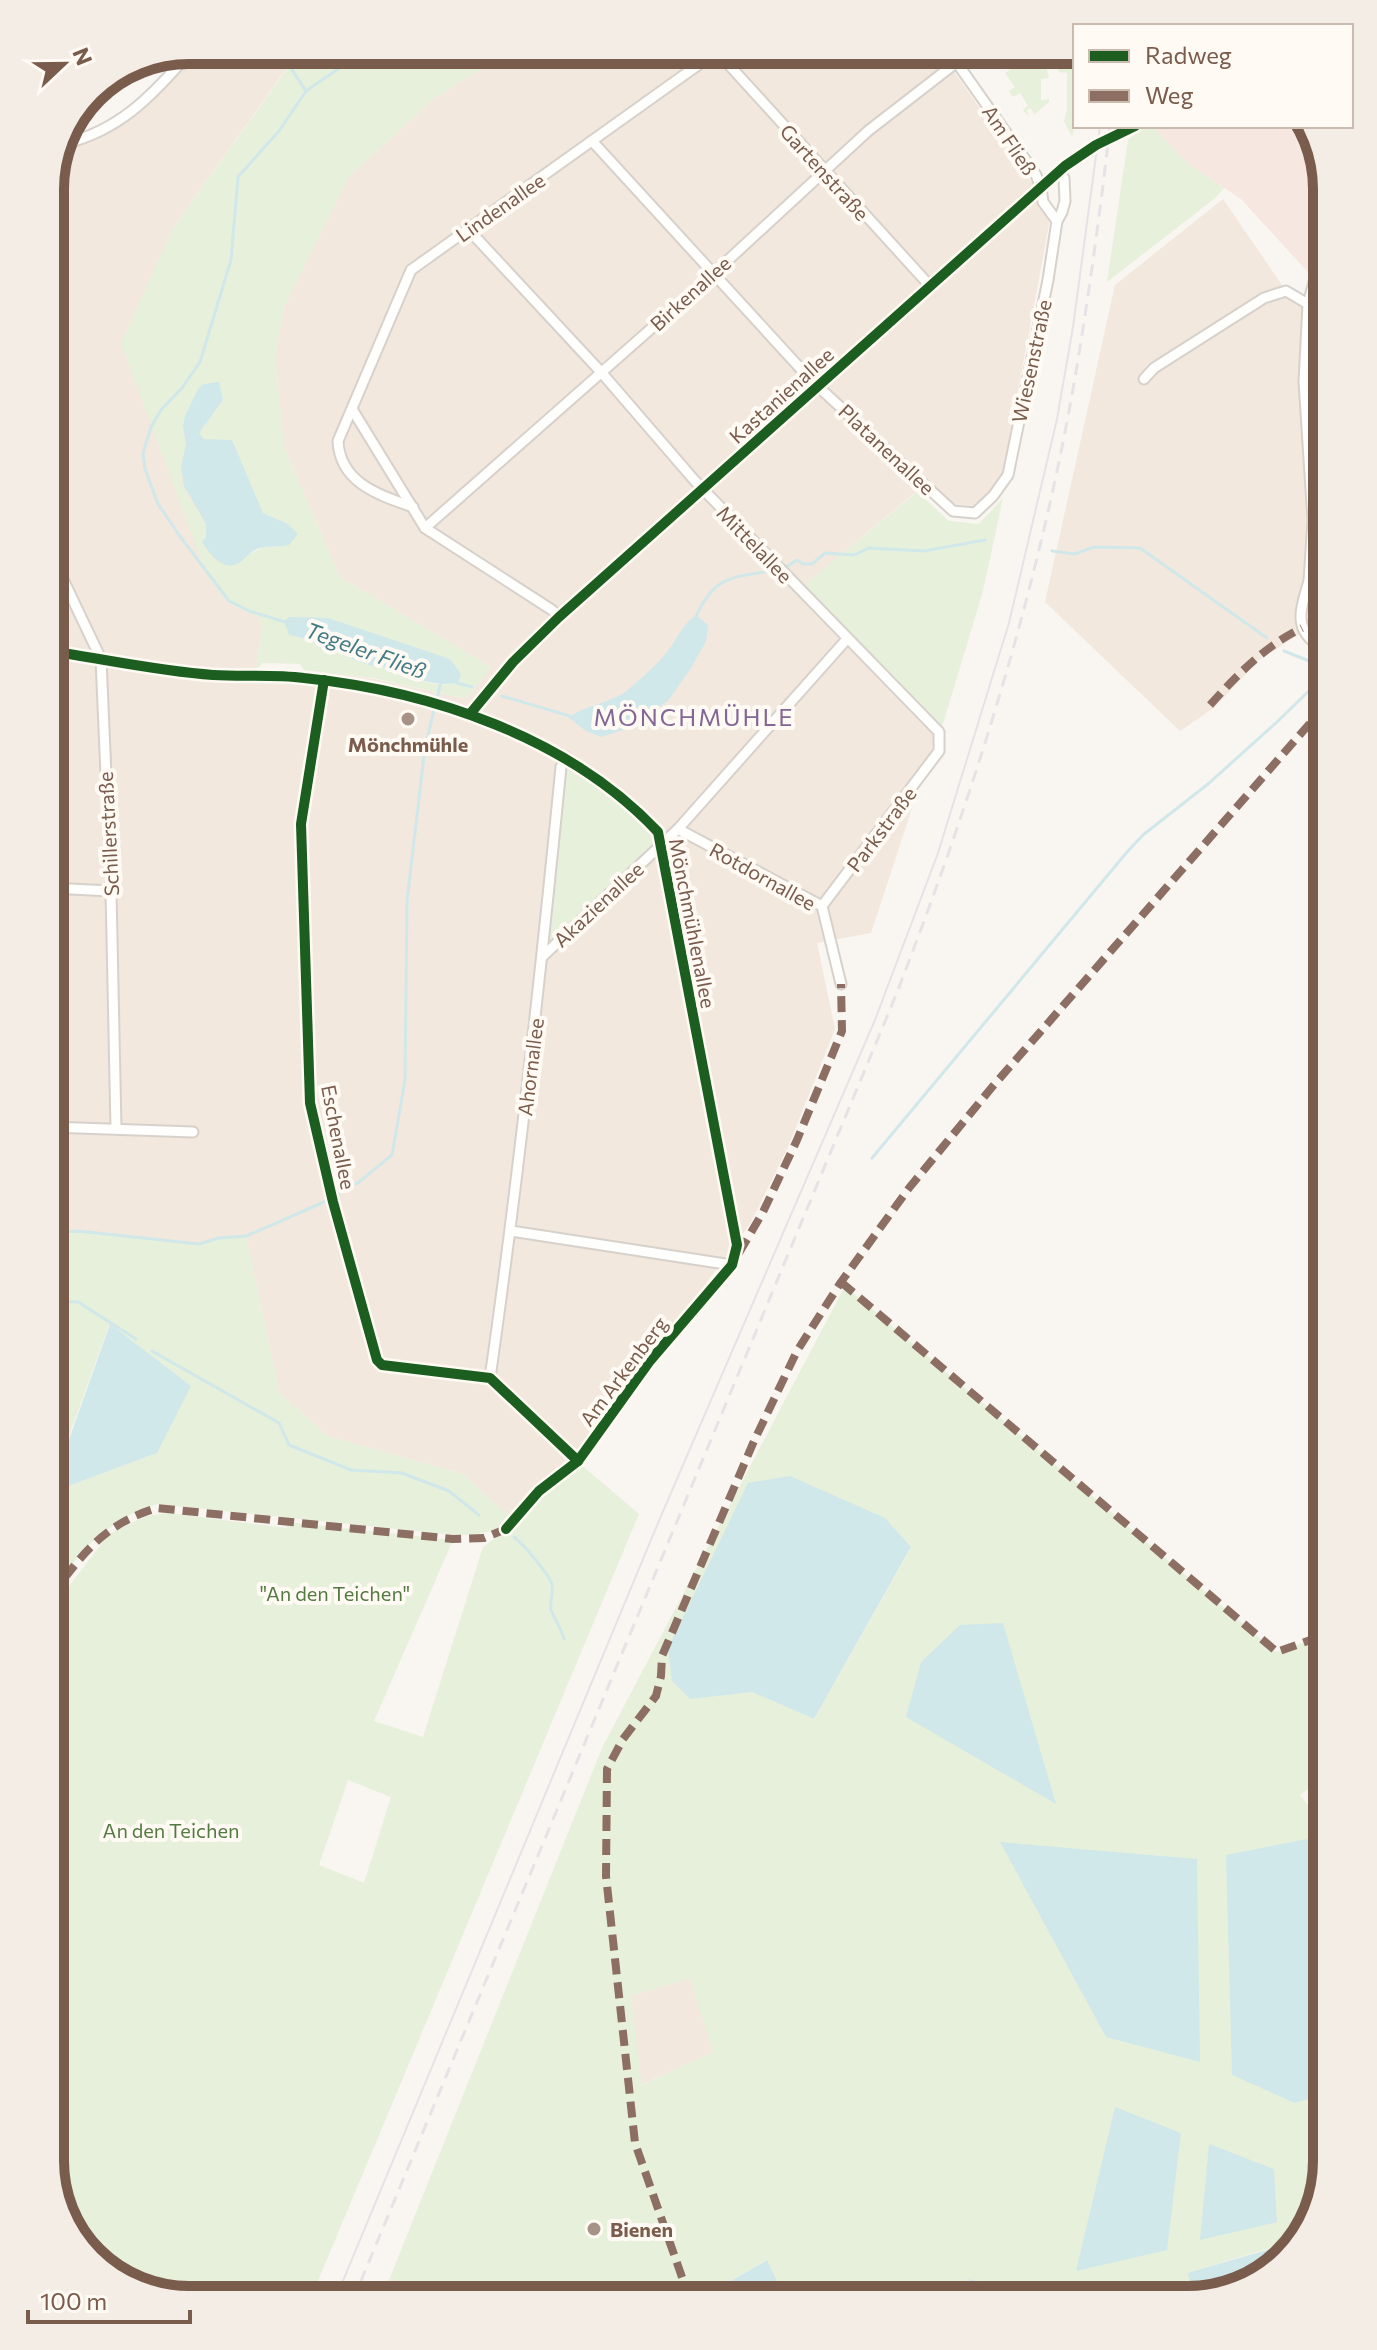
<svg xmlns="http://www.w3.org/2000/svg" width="1377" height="2350" viewBox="0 0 1377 2350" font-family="Commissioner,sans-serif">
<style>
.residential{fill:#f2e8de}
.commercial{fill:#f6e8e1}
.green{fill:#e7f0db;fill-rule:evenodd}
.water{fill:#d0e8ea}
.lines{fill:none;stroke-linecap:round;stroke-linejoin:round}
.stream{stroke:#d0e8ea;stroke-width:3}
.street-casing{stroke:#d7d1cb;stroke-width:13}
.street{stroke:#fefefd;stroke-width:9}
.tram{stroke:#e6e3e7;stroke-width:2}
.rail{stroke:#e6e3e7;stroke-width:3;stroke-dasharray:12 8;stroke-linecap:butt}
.quiet{stroke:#8d6e63;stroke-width:8;stroke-dasharray:16 8;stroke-linecap:butt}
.cycleway-casing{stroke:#fffaf3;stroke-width:15}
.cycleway{stroke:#1b5e20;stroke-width:10}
.poi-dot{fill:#a69286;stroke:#fffaf3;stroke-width:3}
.labels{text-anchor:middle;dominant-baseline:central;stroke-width:8;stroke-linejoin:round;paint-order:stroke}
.street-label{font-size:20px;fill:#7a5c4d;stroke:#fffaf3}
.poi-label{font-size:20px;font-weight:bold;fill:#7a5c4d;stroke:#fffaf3}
.park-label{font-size:20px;fill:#537a41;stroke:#fffaf3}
.water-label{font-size:22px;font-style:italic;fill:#437c86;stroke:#fffaf3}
.quarter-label{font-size:24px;letter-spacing:2px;fill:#846695;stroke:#fffaf3}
.rim{fill:none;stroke:#7a5c4d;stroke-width:10}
</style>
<rect width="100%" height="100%" fill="#f9f5f0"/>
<g class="residential">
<path d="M941 53 1035 187 1038 203 1050 219 1003 472 996 488 973 506 952 504 928 482 797 591 936 735 871 933 817 943 835 1029 788 1147 750 1224 574 1460 511 1518 463 1474 327 1436 279 1392 246 1236 219 1238 199 1244 78 1231 50 1233V180L67 143 114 125 186 60 284 59 289 65 173 228 228 603 257 616 262 626 256 670 328 672 374 679 463 698 469 696 491 667 340 577 284 447 275 354 285 305 348 178 432 100 500 57Z"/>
<path d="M1223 199 1286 291 1306 305 1310 522 1301 633 1258 661 1215 707 1180 731 1045 602 1115 285Z"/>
<path d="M690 1978 714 2052 641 2085 631 1996Z"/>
</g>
<path class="commercial" d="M1152 126H1311L1327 189V234L1315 280 1241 199 1187 163Z"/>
<g class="green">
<path d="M1075 51V123L1072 137 1064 121 1067 109V73L1059 72 1057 65 1063 61 1057 52Z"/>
<path d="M1033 52 1046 66 1049 78 1041 79V100L1049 99V102L1035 114 1030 108 1027 110 1029 117 1023 110 1028 106 1020 93 1013 97 1009 91 1015 87 1005 73 1015 66 1010 58 1014 56 1020 64Z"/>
<path d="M500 57 432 100 348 178 285 305 275 354 284 447 340 577 491 667 469 696 463 698 373 678 304 670 300 664 263 663 256 670 262 625 257 616 228 603 207 576 121 343 173 228 289 66 284 59ZM223 400 199 433 257 502 263 513 288 524 279 547H263L228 565C206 561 210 543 206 526 202 512 188 501 184 487 172 451 202 425 223 400ZM289 635 450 659 458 683C428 688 419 678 391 669 383 666 374 667 366 664 340 655 318 640 289 635Z"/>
<path d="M1143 126H1152L1187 163 1224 188 1214 199 1107 282 1128 140Z"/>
<path d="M1327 234V587L1310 582 1315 521 1306 381 1311 301Z"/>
<path d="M917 492 949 521 979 524 1003 498 983 591 942 727 804 585Z"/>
<path d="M566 758 657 832 658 848 544 953Z"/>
<path d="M78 1231 199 1244 219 1238 246 1236 279 1392 327 1436 463 1474 511 1518C497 1534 475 1535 455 1535L157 1504C105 1520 82 1551 50 1592V1493L157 1453 109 1325 50 1489V1233Z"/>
<path d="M845 1286 1276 1652 1327 1634V1775L1300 1795 1311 1809 1327 1804V1835L1226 1856 1295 2103 1327 2094V2162L1304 2238 1187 2273 1197 2298 1188 2300H1032V2293L969 2279 961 2300H786L766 2260 720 2287 727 2300H381L602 1748ZM911 1548 814 1719 752 1692ZM690 1978 713 2052 642 2085 631 1996Z"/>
<path d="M579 1463 639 1514 310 2300H180L112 2277 64 2222 50 2161V1611L109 1534 146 1516 169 1513 286 1528 288 1522 453 1540 374 1721 423 1737 483 1547 515 1524ZM348 1780 391 1797 364 1883 319 1865Z"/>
</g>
<g class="water">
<path d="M219 382 223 400 199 433 204 439 232 440 263 513 288 524 298 534 289 545C278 548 267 545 257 549 251 552 247 556 242 561 225 574 211 556 202 542L206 537V524L184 486 181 467 186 444 183 426 185 416 198 389 204 384Z"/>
<path d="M696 615 708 625 706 641 691 668 668 701 652 712 623 730 601 737 586 731 569 718C587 703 613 704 630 688 643 677 660 662 670 648 679 635 682 625 696 615Z"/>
<path d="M290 617 328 618 450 659 461 674 458 683C427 687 419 677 391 669 383 666 374 667 366 664 339 655 318 640 289 635L284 621Z"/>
<path d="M110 1324 191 1386 157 1453 50 1493Z"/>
<path d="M790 1476 885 1518 911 1547 814 1719 752 1692 690 1699 672 1681 668 1648 748 1483Z"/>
<path d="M1003 1623 1056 1804 906 1717 921 1662 960 1625Z"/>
<path d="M1327 1835V2094L1295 2103 1232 2075 1226 1855Z"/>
<path d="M1000 1842 1197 1859 1200 2062 1106 2037Z"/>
<path d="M1115 2107 1181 2133 1167 2250 1076 2271Z"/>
<path d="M1209 2144 1274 2169 1277 2222 1200 2240Z"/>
<path d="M1301 2240 1249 2286 1197 2298 1187 2273Z"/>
<path d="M767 2260 786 2300H727L720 2287Z"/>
<path d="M969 2279 1032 2293V2300H961Z"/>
</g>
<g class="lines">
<g class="stream">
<path d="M285 59 306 91"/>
<path d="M1052 551 1075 554 1094 547 1140 548 1267 638"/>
<path d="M786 567 797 560 803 564H812L825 553 854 555 869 548 924 551 985 540"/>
<path d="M695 619C712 578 730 577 770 571"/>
<path d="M285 622 249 611 229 601 179 535 158 504 145 469 143 453 151 427 161 410 182 388 200 362 231 260 238 177 279 131 306 91 354 58"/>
<path d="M1284 651 1327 668"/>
<path d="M457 683 472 687"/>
<path d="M502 696 573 717"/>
<path d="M872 1158 1127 852 1143 835 1208 784 1277 722 1315 685 1326 667"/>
<path d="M50 1233 78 1231 199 1244 219 1238 246 1236 322 1203 359 1182 392 1155 405 1080 407 901 425 747 441 682"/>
<path d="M50 1301 78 1302 136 1339"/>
<path d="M152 1351 279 1423 289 1445 351 1470 402 1473 449 1491 479 1515"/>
<path d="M514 1537C523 1544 550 1575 552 1585 554 1593 549 1603 551 1610 555 1620 561 1628 564 1639"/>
</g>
<defs>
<g id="street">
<path d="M950 53 1036 175 1041 188 1043 202 1057 221"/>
<path d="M720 55 931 287"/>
<path d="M593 142 811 380 953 511 975 513 993 496 1008 475 1048 280 1057 221 1062 212 1065 201 1064 178 1059 171"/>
<path d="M67 143C118 130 150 98 183 60"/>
<path d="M468 229 601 372 695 481 939 732V751L822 906"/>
<path d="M1308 304 1327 234"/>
<path d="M1144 379 1154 368 1264 298 1286 291 1308 304 1304 382 1313 520 1309 581 1327 605"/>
<path d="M352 409 425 528 552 610 559 617"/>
<path d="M413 507C379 495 340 483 338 441L411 270 712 55"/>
<path d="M425 528 713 274 868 131 957 62"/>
<path d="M50 552 101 659 111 891 116 1128"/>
<path d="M1309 581C1302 604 1293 626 1314 642L1324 638 1327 630"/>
<path d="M50 651C104 659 158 671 213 675 243 677 273 674 304 678 430 691 569 737 658 832L737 1245 732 1265 649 1362 578 1461 539 1491 506 1529"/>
<path d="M324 680 301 824 310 1103 333 1202 377 1360 382 1365 490 1378 578 1461"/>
<path d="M470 714 513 662 559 617 1065 166 1096 145 1135 126"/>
<path d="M678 829 822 906 841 984"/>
<path d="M50 888 111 891"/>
<path d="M543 956 678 829 847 639"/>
<path d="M50 1127 193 1132"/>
<path d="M511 1231 732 1265"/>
<path d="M490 1378C519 1175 541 971 561 767L566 757"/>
</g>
</defs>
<use href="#street" class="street-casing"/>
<use href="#street" class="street"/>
<path class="tram" d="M335 2300 658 1523 875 1020 938 853 1009 623 1057 419 1073 327 1100 126"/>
<path class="rail" d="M353 2300 896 995C975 792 1041 581 1077 366 1090 287 1101 206 1110 126"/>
<g class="quiet">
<path d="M1210 705C1238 674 1265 646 1302 628"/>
<path d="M739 1253 763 1212 797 1140 842 1031 841 984"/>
<path d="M841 1282 1277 1652 1327 1634"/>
<path d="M50 1597C83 1554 103 1524 157 1508L453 1539 484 1538 506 1529"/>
<path d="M690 2300 635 2143 606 1876 607 1769 623 1739 656 1696 661 1676 662 1656 754 1441 797 1351 841 1282 909 1188 993 1086 1318 714 1327 698"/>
</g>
<defs>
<g id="cycleway">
<path d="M50 651C104 659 158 671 213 675 243 677 273 674 304 678 430 691 569 737 658 832L737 1245 732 1265 649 1362 578 1461 539 1491 506 1529"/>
<path d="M324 680 301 824 310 1103 333 1202 377 1360 382 1365 490 1378 578 1461"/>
<path d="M470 714 513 662 559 617 1065 166 1096 145 1135 126"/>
</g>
</defs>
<use href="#cycleway" class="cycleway-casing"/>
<use href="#cycleway" class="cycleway"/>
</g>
<g class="poi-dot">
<circle cx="408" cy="719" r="8"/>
<circle cx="594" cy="2229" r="8"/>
</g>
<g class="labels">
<g class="street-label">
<text transform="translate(1010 140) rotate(56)">Am Fließ</text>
<text transform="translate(825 172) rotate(48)">Gartenstraße</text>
<text transform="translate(500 207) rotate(-35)">Lindenallee</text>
<text transform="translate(690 293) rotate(-42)">Birkenallee</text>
<text transform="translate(1031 361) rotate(-78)">Wiesenstraße</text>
<text transform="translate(781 395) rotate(-42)">Kastanienallee</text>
<text transform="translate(887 449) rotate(43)">Platanenallee</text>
<text transform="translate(755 544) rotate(46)">Mittelallee</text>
<text transform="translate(881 829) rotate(-53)">Parkstraße</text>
<text transform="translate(108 834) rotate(-93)">Schillerstraße</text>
<text transform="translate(763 876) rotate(29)">Rotdornallee</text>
<text transform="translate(598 904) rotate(-43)">Akazienallee</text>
<text transform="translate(693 923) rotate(79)">Mönchmühlenallee</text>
<text transform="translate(530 1067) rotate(-83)">Ahornallee</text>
<text transform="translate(339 1137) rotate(79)">Eschenallee</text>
<text transform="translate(623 1371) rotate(-53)">Am Arkenberg</text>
</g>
<g class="poi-label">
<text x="408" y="744">Mönchmühle</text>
<text x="610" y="2229" text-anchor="start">Bienen</text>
</g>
<g class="park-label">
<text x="335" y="1593">"An den Teichen"</text>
<text x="171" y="1830">An den Teichen</text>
</g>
<g class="water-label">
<text transform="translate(366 650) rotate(20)">Tegeler Fließ</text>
</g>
<g class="quarter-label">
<text x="694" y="716">MÖNCHMÜHLE</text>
</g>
</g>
<path d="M0 0H1377V2350H0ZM189 64H1188A125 125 0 0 1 1313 189V2161A125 125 0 0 1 1188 2286H189A125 125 0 0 1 64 2161V189A125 125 0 0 1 189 64Z" fill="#f4ede6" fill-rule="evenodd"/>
<path class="rim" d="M189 64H1188A125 125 0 0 1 1313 189V2161A125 125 0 0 1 1188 2286H189A125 125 0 0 1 64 2161V189A125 125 0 0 1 189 64Z"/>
<rect x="1073" y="24" width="280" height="104" fill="#fffaf3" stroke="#cabbb1" stroke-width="2"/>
<rect x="1089" y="50" width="40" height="12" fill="#1b5e20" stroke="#cabbb1" stroke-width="2"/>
<text x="1145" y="64" font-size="24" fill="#7a5c4d">Radweg</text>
<rect x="1089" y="90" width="40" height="12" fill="#8d6e63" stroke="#cabbb1" stroke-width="2"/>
<text x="1145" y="104" font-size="24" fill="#7a5c4d">Weg</text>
<g transform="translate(64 64) rotate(68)" stroke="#fffaf3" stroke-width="6" paint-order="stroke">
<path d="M0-6L14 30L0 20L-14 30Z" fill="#7a5c4d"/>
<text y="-12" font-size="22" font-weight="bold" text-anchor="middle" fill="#7a5c4d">N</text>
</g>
<path d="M28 2310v12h162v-12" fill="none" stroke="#7a5c4d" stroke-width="4"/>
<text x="40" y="2310" font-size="24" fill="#7a5c4d" stroke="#fffaf3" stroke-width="6" paint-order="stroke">100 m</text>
</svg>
